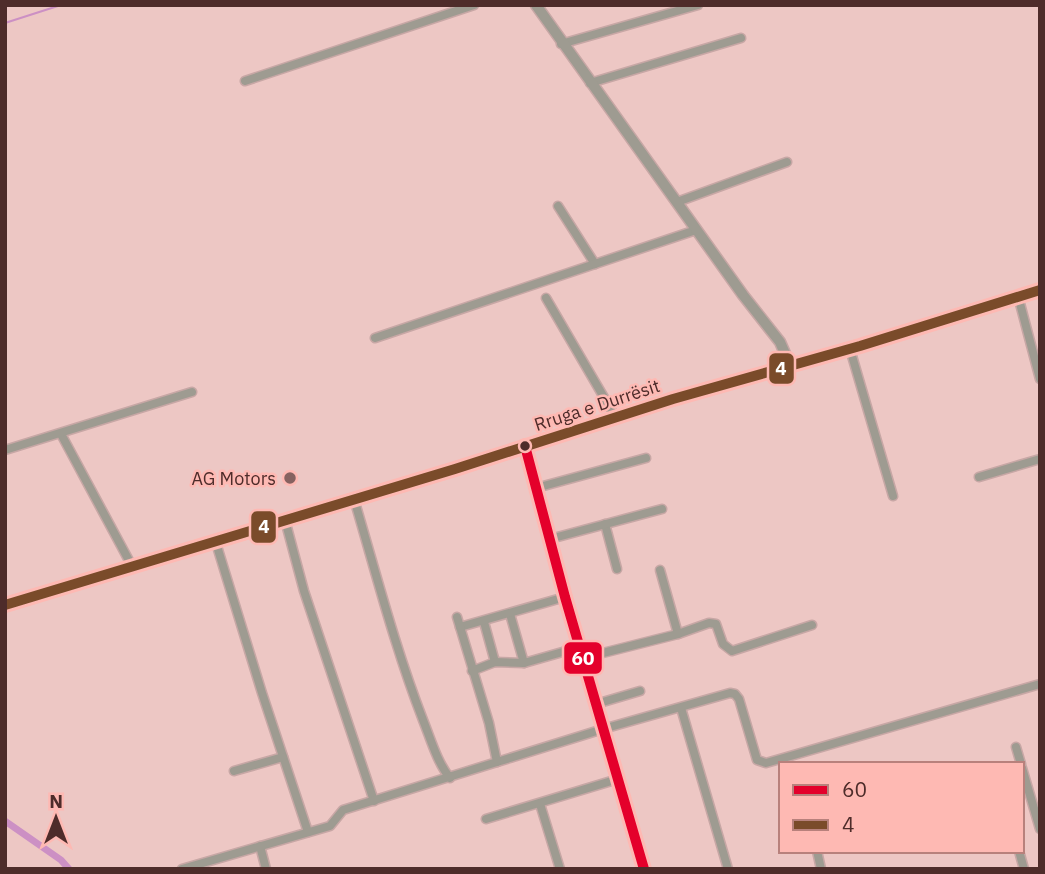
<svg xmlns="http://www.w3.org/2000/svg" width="1045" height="874" viewBox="0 0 1045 874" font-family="'IBM Plex Sans',sans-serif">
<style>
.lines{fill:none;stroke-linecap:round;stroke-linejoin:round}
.stream{stroke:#cc90c4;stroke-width:2}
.canal{stroke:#cc90c4;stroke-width:7}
.minor-casing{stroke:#c7a7a5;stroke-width:11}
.tertiary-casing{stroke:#c7a7a5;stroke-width:13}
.secondary-casing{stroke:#c7a7a5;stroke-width:14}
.minor{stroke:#9e9b91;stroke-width:8}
.tertiary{stroke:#9e9b91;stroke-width:10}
.secondary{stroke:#a09990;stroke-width:10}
.bus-1-casing{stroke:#feb9b3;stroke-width:16}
.bus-2-casing{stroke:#feb9b3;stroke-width:16}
.bus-1{stroke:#e4002b;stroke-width:10}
.bus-2{stroke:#7a4b2a;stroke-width:10}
.bus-dot{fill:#4e2c2a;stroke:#feb9b3;stroke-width:2.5}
.poi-dot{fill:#866260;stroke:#feb9b3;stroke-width:2.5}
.labels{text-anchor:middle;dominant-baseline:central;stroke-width:5;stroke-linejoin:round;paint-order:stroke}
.street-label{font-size:18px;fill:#4e2c2a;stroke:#feb9b3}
.poi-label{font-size:18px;fill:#4e2c2a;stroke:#feb9b3;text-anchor:end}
.line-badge{stroke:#feb9b3;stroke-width:2.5}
.badge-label{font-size:19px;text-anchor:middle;font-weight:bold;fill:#fff}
</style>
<rect width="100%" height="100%" fill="#edc7c4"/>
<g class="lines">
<path class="stream" d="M5 23 61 5"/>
<path class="canal" d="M5 821 61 860 69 869"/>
<defs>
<g id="minor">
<path d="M561 44 698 5"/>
<path d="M245 81 474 5"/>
<path d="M590 83 741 38"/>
<path d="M677 202 787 162"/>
<path d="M558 206 595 264"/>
<path d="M1018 296 1040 379"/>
<path d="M546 298 616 418"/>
<path d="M375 338 696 230"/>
<path d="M850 349 893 496"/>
<path d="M61 434 133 568"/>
<path d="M525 446 565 597 644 869"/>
<path d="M5 450 192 392"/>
<path d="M979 477 1040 459"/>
<path d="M536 488 646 458"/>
<path d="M354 499C376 573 395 648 423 720 431 740 437 762 450 778"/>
<path d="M285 520 304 591 374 801"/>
<path d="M605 524 617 569"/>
<path d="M550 539 662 509"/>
<path d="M216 543 262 693 308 832"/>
<path d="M660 570 678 634"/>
<path d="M510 614 524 663"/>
<path d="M484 622 495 662"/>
<path d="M460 627 565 597"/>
<path d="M583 658 678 634 709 623 716 624 723 644 732 651 812 625"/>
<path d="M472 671 495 662 524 663 580 647"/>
<path d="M596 704 640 691"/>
<path d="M681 708 728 869"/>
<path d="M1016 747 1021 764"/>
<path d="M497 762 603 729 730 693 735 694 739 699 757 760 766 763 1040 684"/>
<path d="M1022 768 1040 829"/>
<path d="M234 771 283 757"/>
<path d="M540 804 560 869"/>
<path d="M486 819 618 779"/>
<path d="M260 846 266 869"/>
<path d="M817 851 821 869"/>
<path d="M1019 851 1024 869"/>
<path d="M182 869 330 826 343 810 497 762 489 723 457 617"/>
</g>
<path id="tertiary" d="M536 5 743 295 780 342 790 365"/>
<path id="secondary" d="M5 605 455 469 673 399 860 346 1040 290"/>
</defs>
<use href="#minor" class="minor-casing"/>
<use href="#tertiary" class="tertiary-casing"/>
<use href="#secondary" class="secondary-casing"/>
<use href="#minor" class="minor"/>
<use href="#tertiary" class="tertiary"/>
<use href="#secondary" class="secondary"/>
<defs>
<path id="bus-1" d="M525 446 565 597 644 869"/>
<path id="bus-2" d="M5 605 455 469 673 399 860 346 1040 290"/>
</defs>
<use href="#bus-1" class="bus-1-casing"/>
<use href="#bus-2" class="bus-2-casing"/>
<use href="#bus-1" class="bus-1"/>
<use href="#bus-2" class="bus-2"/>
</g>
<circle class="bus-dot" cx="525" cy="446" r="6"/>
<circle class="poi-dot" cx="290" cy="478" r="7"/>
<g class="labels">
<g class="street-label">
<text transform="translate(597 405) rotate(-18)">Rruga e Durrësit</text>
</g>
<g class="poi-label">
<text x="276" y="478">AG Motors</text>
</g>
</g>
<g class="line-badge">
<rect x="768" y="352" width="27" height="33" rx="7" fill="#7a4b2a"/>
<rect x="250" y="510" width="27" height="34" rx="7" fill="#7a4b2a"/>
<rect x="563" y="641" width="40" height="34" rx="7" fill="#e4002b"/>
</g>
<g class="badge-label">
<text x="781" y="375">4</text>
<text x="264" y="533">4</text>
<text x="583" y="665">60</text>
</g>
<rect width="1045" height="874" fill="none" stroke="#4e2c2a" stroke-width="14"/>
<rect x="779" y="762" width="245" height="91" fill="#feb9b3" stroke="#b8817c" stroke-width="2"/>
<rect x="793" y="785" width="35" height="10" fill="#e4002b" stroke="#b8817c" stroke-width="2"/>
<text x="842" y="797" font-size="21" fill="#4e2c2a">60</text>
<rect x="793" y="820" width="35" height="10" fill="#7a4b2a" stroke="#b8817c" stroke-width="2"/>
<text x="842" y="832" font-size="21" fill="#4e2c2a">4</text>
<g transform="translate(56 818)" stroke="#feb9b3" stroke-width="5" paint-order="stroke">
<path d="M0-5L12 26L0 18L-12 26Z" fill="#4e2c2a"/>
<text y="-10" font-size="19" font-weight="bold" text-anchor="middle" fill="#4e2c2a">N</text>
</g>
</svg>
